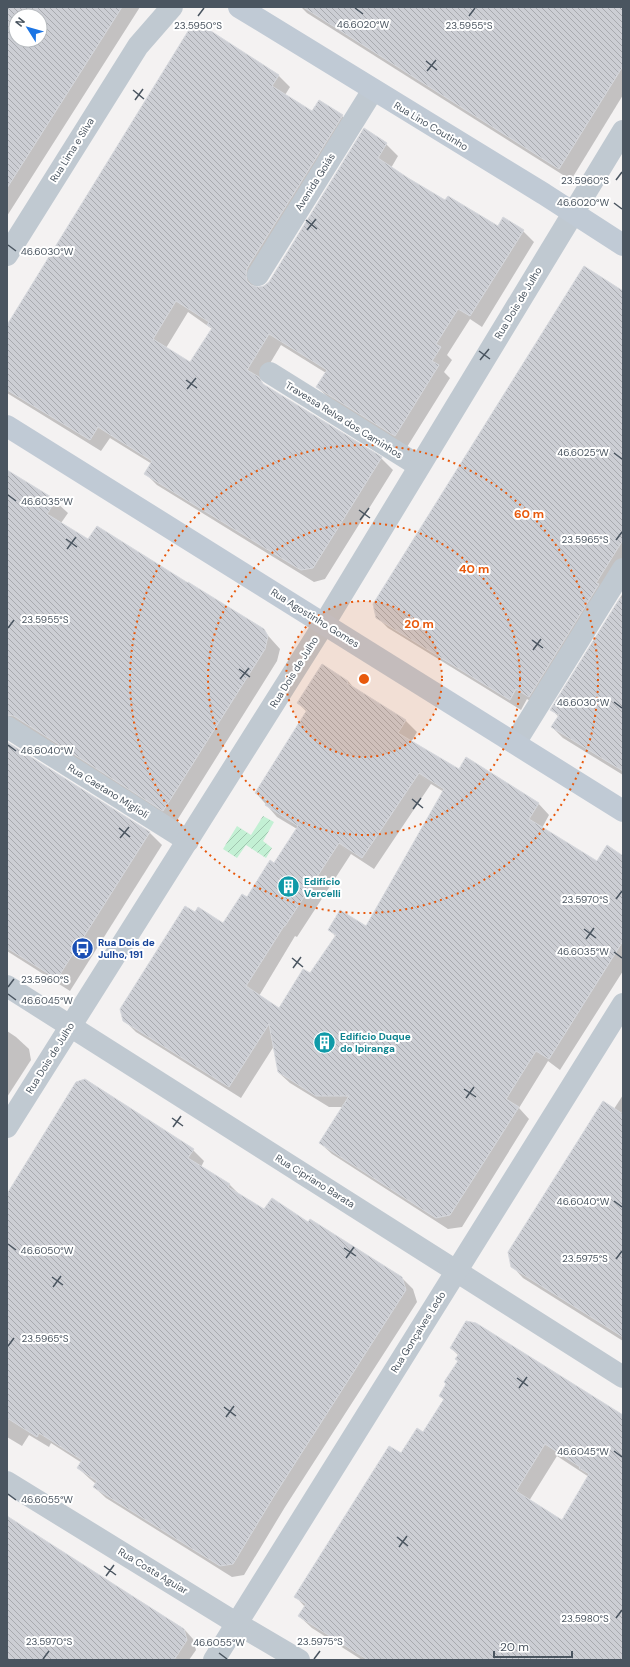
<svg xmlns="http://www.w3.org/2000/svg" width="630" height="1667" viewBox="0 0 630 1667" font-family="'DM Sans',sans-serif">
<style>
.garden{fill:url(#garden-furrows)}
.shadow{fill:#0003;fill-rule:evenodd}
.building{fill:url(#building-back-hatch);stroke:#d6d8dd;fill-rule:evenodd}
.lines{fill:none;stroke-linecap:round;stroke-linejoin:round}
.street{stroke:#c0c9d1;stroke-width:22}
.secondary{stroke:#c0cad5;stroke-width:22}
.ticks{fill:none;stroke:#4a5560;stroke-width:1.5}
.ring{fill:none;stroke:#e8590c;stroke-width:2;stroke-dasharray:2 4}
.labels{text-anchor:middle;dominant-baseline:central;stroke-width:4;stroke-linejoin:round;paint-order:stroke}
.street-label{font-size:10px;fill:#4a5560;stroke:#fff}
.culture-label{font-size:10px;font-weight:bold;fill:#0d838f;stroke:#fff;text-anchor:start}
.transit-label{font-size:10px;font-weight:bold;fill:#164399;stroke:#fff;text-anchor:start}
.ticks-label{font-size:10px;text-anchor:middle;fill:#4a5560;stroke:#fff;stroke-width:4;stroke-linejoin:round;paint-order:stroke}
.centre{fill:#e8590c;stroke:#fff;stroke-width:2}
.ring-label{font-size:12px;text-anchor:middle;font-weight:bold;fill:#e8590c;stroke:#fff;stroke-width:4;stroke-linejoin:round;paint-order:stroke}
</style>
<defs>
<pattern id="garden-furrows" width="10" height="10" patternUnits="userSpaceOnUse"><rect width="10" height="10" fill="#c3f0d4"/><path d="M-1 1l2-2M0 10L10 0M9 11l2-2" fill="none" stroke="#a0c5af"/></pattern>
<pattern id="building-back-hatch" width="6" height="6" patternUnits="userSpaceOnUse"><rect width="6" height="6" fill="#ccced4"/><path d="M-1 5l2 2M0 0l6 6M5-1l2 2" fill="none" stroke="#a8aaaf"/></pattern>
</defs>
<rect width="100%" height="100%" fill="#f4f2f2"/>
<path class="garden" d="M263 816 274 822 263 841 272 848 266 858 246 845 237 858 223 849 237 826 251 835Z"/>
<g class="shadow">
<path d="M7 7H140L7 216ZM16 16H40V40H16Z"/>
<path d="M301 7H623V95L571 180 307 13Z"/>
<path d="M200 25 279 76 290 87 285 95 312 113 342 116 354 127 259 280 257 288 264 287 269 282 364 130 386 144 398 156 391 168 445 201 498 227 523 231 534 242 482 327 470 319 447 355 452 360 444 372 450 378 407 447 329 398 317 387 326 373 281 345 260 380 266 387 381 458 393 470 325 579 314 582 157 485 146 474 152 464 110 438 101 451 7 393V327ZM188 312 212 329 190 363 166 348Z"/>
<path d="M623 291V567L540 707 527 699 521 710 388 628 377 617Z"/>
<path d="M7 471 55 501 68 513 61 523 89 540 263 630 280 649 277 661 176 822 7 737Z"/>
<path d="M623 593V775L563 738 552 727 559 717 552 710Z"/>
<path d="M348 681 355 689 406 721 417 732 411 742 459 770 538 803 549 815 542 828 597 862 623 857V971L560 1070 548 1061 519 1108 529 1119 462 1227 448 1229 332 1154 320 1143 343 1107H329L290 1083 278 1072 274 1046 241 1098 136 1032 124 1020 195 914 224 924 247 899 274 864 297 829 277 817 256 793 307 712 298 703ZM431 784 444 792 366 927 329 929 336 937 310 975 280 1009 259 996 295 936 297 937 351 854 374 869Z"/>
<path d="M7 743 150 833 162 845 70 991 7 951Z"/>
<path d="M7 1031 16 1037 29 1049 31 1060 7 1097Z"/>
<path d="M623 1095V1341L523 1278 512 1266Z"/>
<path d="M193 1150 204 1161 201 1167 230 1185 241 1196 264 1211 309 1223 402 1278 413 1289 417 1302 285 1507 244 1575 232 1577 106 1498 94 1487 96 1484 90 1479 78 1468 82 1463 51 1443 49 1447 29 1435 22 1446 7 1437V1194Z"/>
<path d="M451 1348 623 1419V1660H362L312 1628 299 1616 305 1607 296 1597 401 1454 423 1433 444 1400 440 1395 459 1361V1356ZM557 1456 589 1477 562 1521 529 1501Z"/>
<path d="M7 1517 184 1629 193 1639 196 1650 189 1660 7 1659Z"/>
</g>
<g class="building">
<path d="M7 7H122L7 188ZM16 16H40V40H16Z"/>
<path d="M303 7H623V66L559 169Z"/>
<path d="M200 24 279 75 272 86 312 111 319 100 343 115 247 268 246 275 247 281 251 285 258 287 264 286 269 282 364 128 387 143 378 158 408 178 445 200 448 196 498 226 503 217 524 230 470 316 458 309 436 344 441 347 432 361 439 365 395 436 316 387 327 370 269 334 247 370 259 377 263 384 382 457 313 568 301 570 144 474 152 461 98 427 90 440 7 390V325L190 28ZM176 301 209 322 207 325 212 328 190 362 153 339Z"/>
<path d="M584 266 623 291V540L596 583 599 584 529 697 516 689 510 700 376 618 373 604Z"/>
<path d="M7 470 56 500 47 514 88 539 97 526 188 583V582L264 629 268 636 265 649 163 811 14 716 7 715Z"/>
<path d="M620 598 623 600V771L551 727 559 715 550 710Z"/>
<path d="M322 664 348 681 347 683 406 720 398 733 459 769 466 757 539 803 529 819 597 861 607 845 623 856V941L549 1059 536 1051 506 1099 519 1107 450 1215 436 1218 319 1143 349 1096H316L278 1072 269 1024 229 1087 123 1021 120 1009 185 906 195 912 198 907 223 923 242 894 247 897 270 860 274 863 298 826 265 805 268 801 255 793 307 710 297 703ZM419 773 444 789 366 926 340 910 328 930 336 935 310 973 303 969 279 1008 246 986 284 926H285L339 843 362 858Z"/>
<path d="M7 742 150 832 57 979 7 948Z"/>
<path d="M85 1079 194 1149 188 1158 230 1184 228 1187 264 1209 272 1198 308 1222 310 1219 402 1277 406 1290 274 1496 233 1564 220 1566 93 1487 97 1481 77 1468 82 1460 39 1433 37 1437 7 1418V1194L76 1082Z"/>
<path d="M603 1101 623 1114V1337L511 1267 508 1252Z"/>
<path d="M466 1321 476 1323 623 1415V1660H368L298 1616 306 1604 294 1597 389 1446 401 1453 417 1428 423 1432 444 1399 439 1396 446 1384 444 1382 458 1361 455 1359 459 1354 450 1348ZM545 1444 580 1467 579 1468 589 1474 562 1520 516 1491Z"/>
<path d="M7 1516 184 1629 187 1640 174 1660H7Z"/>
</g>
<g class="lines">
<g class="street">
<path d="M7 255 138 46 172 7"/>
<path d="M258 275 373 90"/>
<path d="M270 373 419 466"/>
<path d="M7 727 188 841"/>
<path d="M515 743 623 569"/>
<path d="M7 986 623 1377"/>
<path d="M7 1127 324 624 623 131"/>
<path d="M7 1482 236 1623 299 1660"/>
<path d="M214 1660 623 1004"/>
</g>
<g class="secondary">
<path d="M239 7 544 194 623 245"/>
<path d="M7 426 623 811"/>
</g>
</g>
<path class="ticks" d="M355 8 363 14M198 16 204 8M469 16 475 8M426 61 437 70M427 71 436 60M133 90 144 99M135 100 143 89M616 180 622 172M614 203 622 209M306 220 317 229M307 230 316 219M8 245 16 251M479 351 490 359M480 360 489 349M186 380 197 388M187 389 196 378M614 453 622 459M8 495 16 501M359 510 370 518M360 520 369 508M66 539 77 547M616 540 622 532M67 549 76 537M8 628 14 620M532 640 543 648M533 650 541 639M239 669 250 677M240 679 249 668M614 702 622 708M8 745 16 751M412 799 423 808M413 809 421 798M119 828 130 837M120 838 129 827M616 899 622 891M584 929 596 938M586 939 594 928M614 952 622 958M292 958 303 967M293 968 301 957M8 987 14 979M8 994 16 1000M464 1089 476 1097M466 1098 474 1087M172 1118 183 1126M173 1127 181 1116M614 1201 622 1207M8 1244 16 1250M344 1248 356 1256M346 1258 354 1247M616 1259 622 1251M52 1277 63 1285M53 1287 61 1276M8 1346 14 1338M517 1378 528 1386M519 1388 527 1377M224 1407 236 1416M226 1417 234 1406M614 1451 622 1457M8 1494 16 1500M397 1537 408 1546M399 1547 407 1536M104 1566 116 1575M106 1576 114 1565M616 1618 622 1610M219 1653 227 1659M43 1659 49 1651M314 1659 320 1651"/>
<circle cx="364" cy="679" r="78" fill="#e8590c" fill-opacity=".12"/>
<g class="ring">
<circle cx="364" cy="679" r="78"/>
<circle cx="364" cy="679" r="156"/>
<circle cx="364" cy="679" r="234"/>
</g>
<defs>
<symbol id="building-disc" viewBox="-11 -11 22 22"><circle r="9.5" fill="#0f9aa8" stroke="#fff"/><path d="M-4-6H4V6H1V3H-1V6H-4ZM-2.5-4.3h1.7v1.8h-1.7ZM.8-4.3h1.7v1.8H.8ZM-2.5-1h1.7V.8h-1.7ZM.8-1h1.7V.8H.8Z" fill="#fff"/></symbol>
<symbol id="bus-disc" viewBox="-11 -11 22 22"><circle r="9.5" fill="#1a4fb4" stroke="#fff"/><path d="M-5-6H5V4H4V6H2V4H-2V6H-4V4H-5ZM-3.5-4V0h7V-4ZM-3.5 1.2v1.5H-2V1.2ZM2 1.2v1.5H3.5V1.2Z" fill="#fff"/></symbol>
</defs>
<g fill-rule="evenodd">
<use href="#building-disc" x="276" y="874" width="25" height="25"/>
<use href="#bus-disc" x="70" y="936" width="25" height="25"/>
<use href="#building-disc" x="312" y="1030" width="25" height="25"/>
</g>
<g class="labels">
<g class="street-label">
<text transform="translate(431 126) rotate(31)">Rua Lino Coutinho</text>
<text transform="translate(72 150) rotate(-58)">Rua Lima e Silva</text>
<text transform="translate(315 182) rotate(-58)">Avenida Goiás</text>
<text transform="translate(518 303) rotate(-59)">Rua Dois de Julho</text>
<text transform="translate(344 420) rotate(32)">Travessa Relva dos Caminhos</text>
<text transform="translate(315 618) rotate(32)">Rua Agostinho Gomes</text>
<text transform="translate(294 672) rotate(-58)">Rua Dois de Julho</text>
<text transform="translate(108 791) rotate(32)">Rua Caetano Miglioli</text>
<text transform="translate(50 1058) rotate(-58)">Rua Dois de Julho</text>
<text transform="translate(315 1181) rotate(32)">Rua Cipriano Barata</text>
<text transform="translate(418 1332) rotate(-58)">Rua Gonçalves Ledo</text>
<text transform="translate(153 1571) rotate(31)">Rua Costa Aguiar</text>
</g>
<g class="culture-label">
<text x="304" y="881">Edifício<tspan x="304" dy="12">Vercelli</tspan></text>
<text x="340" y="1036">Edifício Duque<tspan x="340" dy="12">do Ipiranga</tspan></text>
</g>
<g class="transit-label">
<text x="98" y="942">Rua Dois de<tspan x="98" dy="12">Julho, 191</tspan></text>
</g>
</g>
<g class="ticks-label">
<text x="363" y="28">46.6020°W</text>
<text x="198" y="29">23.5950°S</text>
<text x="469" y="29">23.5955°S</text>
<text x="585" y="184">23.5960°S</text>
<text x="583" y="206">46.6020°W</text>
<text x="47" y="255">46.6030°W</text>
<text x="583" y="456">46.6025°W</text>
<text x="47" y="505">46.6035°W</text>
<text x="585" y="543">23.5965°S</text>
<text x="45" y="623">23.5955°S</text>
<text x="583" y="706">46.6030°W</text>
<text x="47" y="754">46.6040°W</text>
<text x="585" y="903">23.5970°S</text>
<text x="583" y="955">46.6035°W</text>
<text x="45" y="983">23.5960°S</text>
<text x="47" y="1004">46.6045°W</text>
<text x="583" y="1205">46.6040°W</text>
<text x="47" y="1254">46.6050°W</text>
<text x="585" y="1262">23.5975°S</text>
<text x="45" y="1342">23.5965°S</text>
<text x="583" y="1455">46.6045°W</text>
<text x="47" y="1503">46.6055°W</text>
<text x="585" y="1622">23.5980°S</text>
<text x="49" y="1645">23.5970°S</text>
<text x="320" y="1645">23.5975°S</text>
<text x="219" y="1646">46.6055°W</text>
</g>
<circle cx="364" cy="679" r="6" class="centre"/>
<g class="ring-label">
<text x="529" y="518">60 m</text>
<text x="474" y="573">40 m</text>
<text x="419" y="628">20 m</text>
</g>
<rect width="630" height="1667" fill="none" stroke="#4a5560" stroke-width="16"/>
<g transform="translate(28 28) rotate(307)"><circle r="19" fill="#ffffff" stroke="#b7bbbf"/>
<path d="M0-3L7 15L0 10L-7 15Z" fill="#1c75e4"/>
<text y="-6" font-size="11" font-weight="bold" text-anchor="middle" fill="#4a5560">N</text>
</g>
<path d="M494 1651v6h78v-6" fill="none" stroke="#4a5560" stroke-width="2"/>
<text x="500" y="1651" font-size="12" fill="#4a5560" stroke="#ffffff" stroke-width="3" paint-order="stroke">20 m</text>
</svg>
